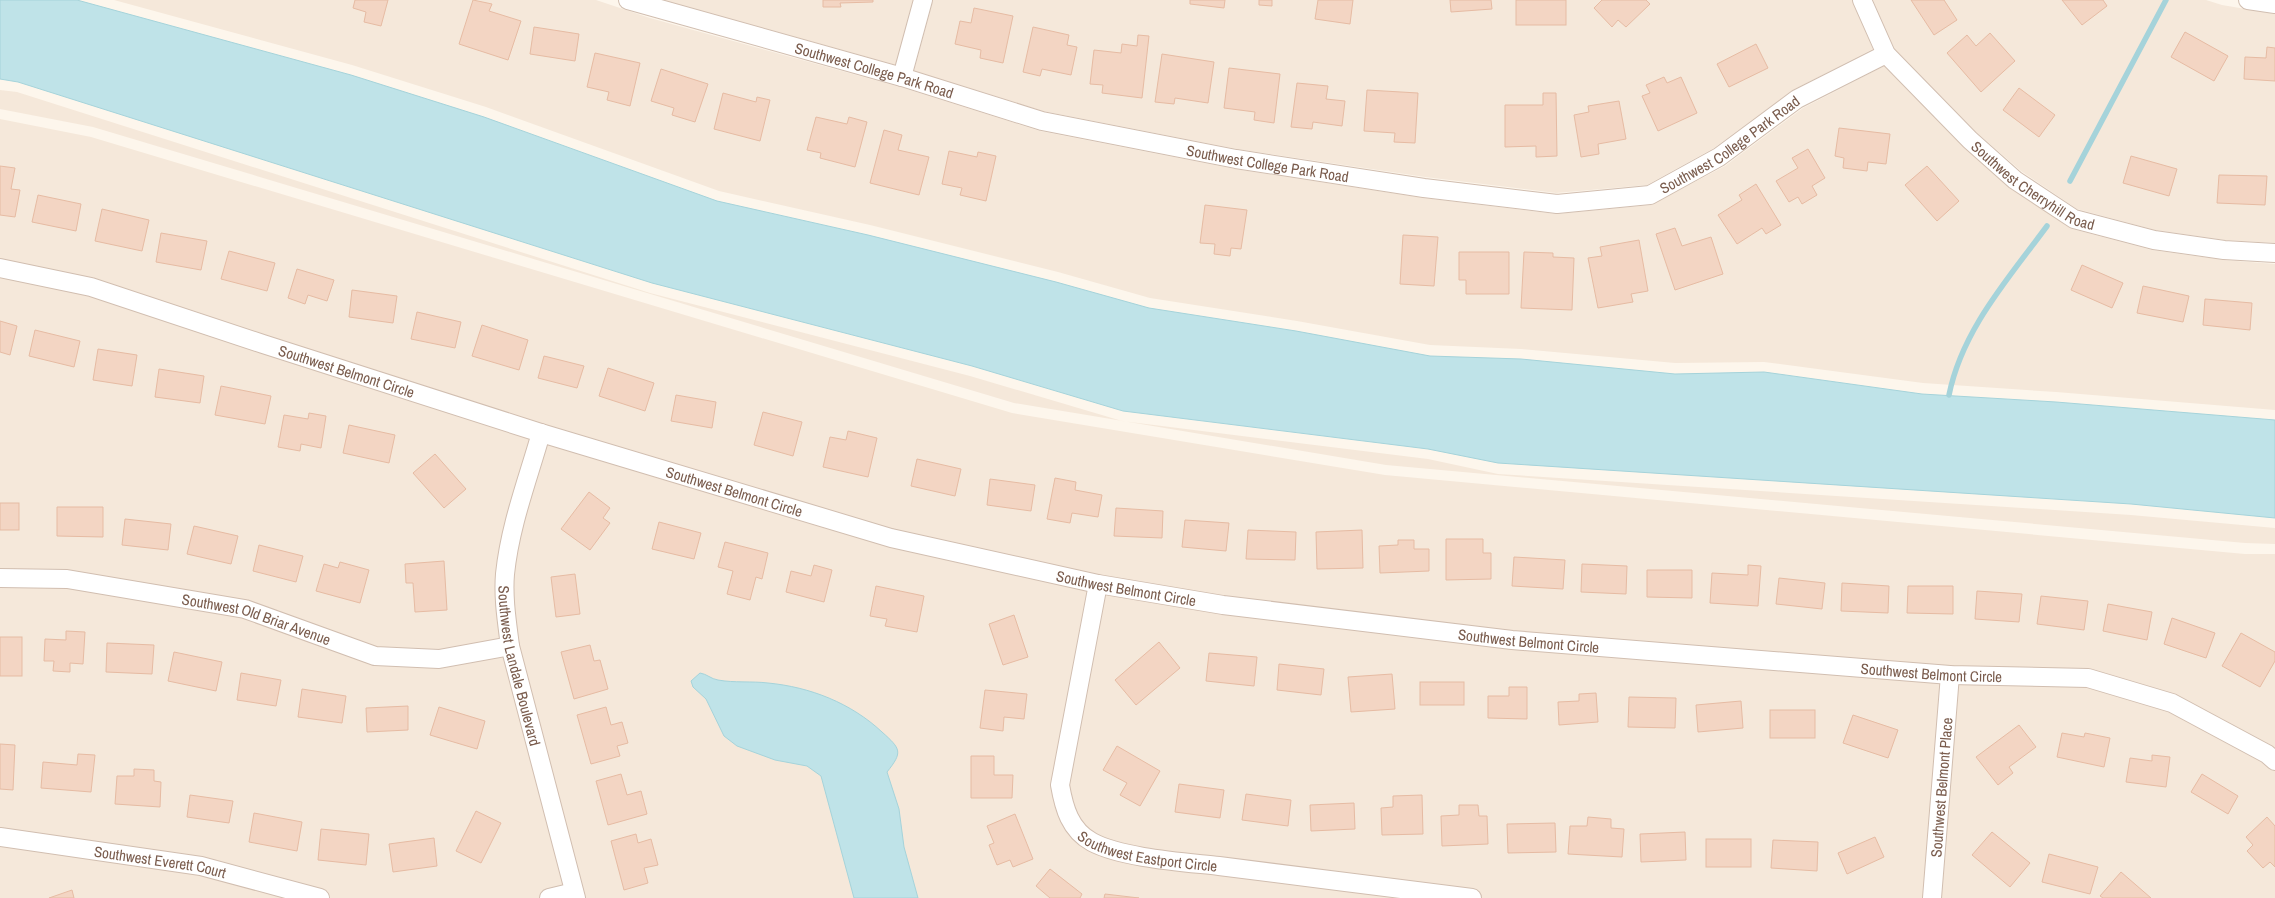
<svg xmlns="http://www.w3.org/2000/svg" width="2275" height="898" viewBox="0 0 2275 898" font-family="'Archivo Narrow',sans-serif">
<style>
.residential{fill:#f5e8da}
.water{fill:#bfe3e8;stroke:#a5d3da}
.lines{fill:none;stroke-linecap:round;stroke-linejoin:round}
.stream{stroke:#a5d3da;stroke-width:5.5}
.building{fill:#f3d5c3;stroke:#e6bba3}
.minor-casing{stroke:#d1beb0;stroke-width:20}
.minor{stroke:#fff;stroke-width:18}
.labels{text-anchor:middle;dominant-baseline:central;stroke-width:5;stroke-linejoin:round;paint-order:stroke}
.street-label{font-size:15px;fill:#7a5c4d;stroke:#fffaf3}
</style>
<rect width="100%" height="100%" fill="#fdf6ec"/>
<g class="residential">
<path d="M114 0H596L650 18 900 87 1040 131 1235 169 1424 198 1556 214 1651 205 1725 166 1803 108 1884 66 1964 147 2010 188 2072 229 2152 250 2224 260 2275 264V410L2056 392 1923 383 1764 362 1675 363 1521 349 1430 345 1297 321 1150 298 1058 272 870 225 719 191 486 107 352 65Z"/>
<path d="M662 0H913L896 65Z"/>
<path d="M933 0H1852L1873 49 1793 90 1714 148 1647 185 1556 193 1425 177 1237 149 1043 111 914 71Z"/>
<path d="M1873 0H2206L2222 5 2275 14V243L2225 240 2155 230 2077 209 2021 171 1976 132 1893 48Z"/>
<path d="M0 90 17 92 650 293 970 376 1122 421 1428 459 1498 474 2131 515 2275 528V544L2245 543 1386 465 1123 421 1014 403 93 127 0 109Z"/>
<path d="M0 119 91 137 1012 413 1385 475 2245 554H2275V898H0Z"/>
</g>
<g class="water">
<path d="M0 0H77L351 75 484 117 717 201 868 235 1056 282 1149 308 1296 331 1430 356 1521 359 1675 374 1764 372 1922 394 2056 402 2275 420V518L2131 504 1498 463 1428 449 1123 411 972 366 652 283 18 82 0 79Z"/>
<path d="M700 673C707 674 711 679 718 680 734 683 752 681 768 683 810 687 851 703 882 732 901 749 903 752 887 772L899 809 904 847 918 898H854L821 776 807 766 775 760 737 746 724 736 706 699 693 687 691 681Z"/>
</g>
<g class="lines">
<g class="stream">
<path d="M2070 181 2166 0"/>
<path d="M1949 395C1962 330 2008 279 2047 226"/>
</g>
</g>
<g class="building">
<path d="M355 0H388L381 26 364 22 366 12 353 8Z"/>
<path d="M473 0 492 4 489 11 521 21 508 60 459 44Z"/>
<path d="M823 0H873V2L840 3 841 7H823Z"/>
<path d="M1190 0H1225L1224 8 1190 4Z"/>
<path d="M1259 0H1272V6L1259 5Z"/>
<path d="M1318 0H1353L1350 24 1315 19Z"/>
<path d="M1450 0H1491L1492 9 1451 12Z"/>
<rect x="1516" y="0" width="50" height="25"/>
<path d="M1602 0H1646L1650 4 1626 27 1618 20 1612 27 1594 8Z"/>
<path d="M1911 0H1944L1957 20 1934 35Z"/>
<path d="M2062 0H2103L2107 6 2082 25Z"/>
<path d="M974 8 1013 16 1003 63 980 58 981 50 955 44 960 21 971 23Z"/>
<path d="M534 27 579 34 575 61 530 54Z"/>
<path d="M1033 27 1069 35 1067 45 1077 47 1071 75 1042 69 1040 76 1023 72Z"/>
<path d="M2185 32 2228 56 2214 81 2171 57Z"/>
<path d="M1990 33 2015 61 1981 92 1947 53 1967 35 1976 46Z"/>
<path d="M1138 35 1149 36 1142 98 1102 93 1103 85 1090 84 1094 50 1121 53 1122 44 1137 46Z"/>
<path d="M1756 44 1768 68 1729 87 1717 64Z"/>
<path d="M2267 47 2275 48V81L2244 79 2245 57 2266 58Z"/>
<path d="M595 53 640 63 630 106 607 100 609 92 587 87Z"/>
<path d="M1162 54 1214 62 1208 103 1175 98 1174 104 1155 102Z"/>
<path d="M1229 68 1280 74 1274 123 1254 120 1255 112 1224 108Z"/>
<path d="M661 69 708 84 695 122 672 115 674 108 651 101Z"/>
<path d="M1664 77 1667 83 1681 77 1697 113 1658 131 1642 96 1650 93 1646 85Z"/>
<path d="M1297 83 1328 86 1326 99 1345 101 1342 126 1313 122 1312 129 1291 127Z"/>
<path d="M2019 88 2055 115 2039 137 2003 110Z"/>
<path d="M1367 90 1418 93 1415 143 1394 142 1395 133 1364 131Z"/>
<path d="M723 93 756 102 757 97 770 100 760 141 714 129Z"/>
<path d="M1543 93H1556L1557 156 1536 157V146L1505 147V105H1543Z"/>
<path d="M1619 101 1626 139 1598 144 1599 154 1581 157 1574 115 1589 112 1588 106Z"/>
<path d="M816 117 847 124 849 117 867 122 855 167 820 158 821 153 807 150Z"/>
<path d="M1839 128 1890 134 1886 164 1868 162 1867 171 1843 168 1844 158 1835 156Z"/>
<path d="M884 130 902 135 898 150 929 157 919 195 870 183Z"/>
<path d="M1808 149 1825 178 1812 186 1817 195 1802 204 1798 197 1789 202 1776 181 1798 168 1792 158Z"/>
<path d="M949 151 977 157 978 152 996 156 986 201 960 195 962 188 942 184Z"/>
<path d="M2131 156 2177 169 2169 196 2123 183Z"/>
<path d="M0 166 15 168 11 189 20 190 15 217 0 215Z"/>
<path d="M1927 166 1959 201 1937 221 1905 185Z"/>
<path d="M2219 175 2267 176 2265 205 2217 203Z"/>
<path d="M1756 184 1781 225 1766 234 1762 228 1737 244 1718 215 1742 200 1739 195Z"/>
<path d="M38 195 81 204 76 231 32 222Z"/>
<path d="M1205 205 1247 210 1241 249 1231 248 1230 256 1214 254 1215 244 1200 243Z"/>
<path d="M102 209 149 220 142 251 95 241Z"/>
<path d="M1675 228 1682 246 1711 237 1723 274 1675 290 1656 234Z"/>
<path d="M161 233 207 241 201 270 156 262Z"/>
<path d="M1403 235 1438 237 1434 286 1400 284Z"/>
<path d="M1639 240 1648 291 1631 294 1633 302 1598 308 1588 258 1602 256 1600 247Z"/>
<path d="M229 251 275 263 267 291 221 279Z"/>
<path d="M1459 252H1509V294H1466V280H1459Z"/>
<path d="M1524 252 1553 253V257L1574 258 1572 310 1521 308Z"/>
<path d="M2082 265 2123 283 2112 308 2071 290Z"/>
<path d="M297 269 334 280 327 301 308 295 305 304 288 298Z"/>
<path d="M2143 286 2189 296 2183 322 2137 313Z"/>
<path d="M352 290 397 296 393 323 349 317Z"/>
<path d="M2205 299 2252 303 2250 330 2203 325Z"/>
<path d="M417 312 461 322 455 348 411 339Z"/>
<path d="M0 321 17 326 10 355 0 352Z"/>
<path d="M482 325 528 340 519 370 472 356Z"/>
<path d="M35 330 80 341 74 367 29 356Z"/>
<path d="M98 349 137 355 132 386 93 380Z"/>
<path d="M544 356 584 366 577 388 538 378Z"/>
<path d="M608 368 654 383 645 411 599 396Z"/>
<path d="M159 369 204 376 200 403 155 397Z"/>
<path d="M221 386 271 396 265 424 215 415Z"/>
<path d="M676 395 716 402 712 428 671 421Z"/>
<path d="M763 412 802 422 793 456 754 445Z"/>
<path d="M309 413 326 416 321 448 301 444 300 451 278 447 284 415 308 419Z"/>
<path d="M349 425 395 435 389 463 343 453Z"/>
<path d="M848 431 877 438 868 477 823 467 830 437 846 440Z"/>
<path d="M435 454 466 489 444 508 413 473Z"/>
<path d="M917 459 961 469 955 496 911 486Z"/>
<path d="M1055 478 1076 482 1075 490 1102 495 1098 517 1072 513 1070 523 1047 519Z"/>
<path d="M990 479 1035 485 1031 511 987 505Z"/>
<path d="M589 492 610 508 603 518 610 523 590 550 561 529Z"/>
<rect x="0" y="503" width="19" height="27"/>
<path d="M57 507H103V537L57 536Z"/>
<path d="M1116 508 1163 511 1162 538 1114 536Z"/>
<path d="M125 519 171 524 168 550 122 545Z"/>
<path d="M1185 520 1229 523 1226 551 1182 547Z"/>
<path d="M659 522 701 533 694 559 652 549Z"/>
<path d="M194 526 238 536 231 564 187 554Z"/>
<path d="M1248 530 1296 532 1295 560 1246 559Z"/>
<path d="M1362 530 1363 568 1317 569 1316 532Z"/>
<path d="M1446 539H1483V553H1491V579L1446 580Z"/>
<path d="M1398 540H1414V549H1429V571L1380 573 1379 546 1398 545Z"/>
<path d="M725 542 768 553 762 579 756 577 750 600 727 594 733 571 718 567Z"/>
<path d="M259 545 303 556 296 582 253 571Z"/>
<path d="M1514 557 1565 560 1563 589 1512 586Z"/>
<path d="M444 561 447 610 415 612 413 583H406L405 564Z"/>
<path d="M340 562 369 570 360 603 316 591 324 564 338 568Z"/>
<path d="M1582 564 1627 566 1626 594 1581 592Z"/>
<path d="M814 565 832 570 824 602 786 592 791 571 811 576Z"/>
<path d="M1748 565 1761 566 1758 606 1710 603 1712 573 1748 575Z"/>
<path d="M1647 570H1692V598L1647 597Z"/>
<path d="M575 574 580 614 556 617 551 577Z"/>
<path d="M1779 578 1825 583 1822 609 1776 604Z"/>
<path d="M1842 583 1889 586 1888 613 1841 611Z"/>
<path d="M876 586 924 596 917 632 885 626 887 619 870 616Z"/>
<path d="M1908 586H1953V614L1907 613Z"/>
<path d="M1977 591 2022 594 2019 622 1975 619Z"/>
<path d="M2041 596 2088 601 2084 630 2037 624Z"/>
<path d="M2108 604 2152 612 2147 640 2103 631Z"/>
<path d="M1014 615 1028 657 1003 665 989 624Z"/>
<path d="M2172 618 2215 633 2206 658 2164 644Z"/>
<path d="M66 631 85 632 83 664 70 663V672L53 671 54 661H44L45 639 66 640Z"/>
<path d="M2241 633 2275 652V661L2260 687 2222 666Z"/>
<rect x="0" y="637" width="22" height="39"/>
<path d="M1159 642 1180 668 1136 705 1115 680Z"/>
<path d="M107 643 154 645 152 674 106 672Z"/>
<path d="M590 645 594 661 600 660 608 689 574 699 561 652Z"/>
<path d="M174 652 222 662 216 691 168 681Z"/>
<path d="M1209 653 1257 657 1254 686 1206 681Z"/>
<path d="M1279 664 1324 669 1321 695 1277 690Z"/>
<path d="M241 673 281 680 276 706 237 700Z"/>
<path d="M1392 674 1395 709 1351 712 1348 677Z"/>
<rect x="1420" y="682" width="44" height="23"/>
<path d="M1509 687H1527V719L1488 718V696H1509Z"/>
<path d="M302 689 346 696 342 723 298 717Z"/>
<path d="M985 690 1027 694 1024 719 1004 717 1003 731 980 728Z"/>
<path d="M1596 693 1598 722 1559 725 1558 702 1579 701V694Z"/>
<path d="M1629 697 1676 698 1675 728 1628 727Z"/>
<path d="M1741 701 1743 728 1698 732 1696 705Z"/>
<path d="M408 706V730L367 732 366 708Z"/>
<path d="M439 707 485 721 477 749 430 735Z"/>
<path d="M606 707 611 725 622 722 628 743 617 746 620 756 591 764 577 715Z"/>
<rect x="1770" y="710" width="45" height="28"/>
<path d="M1853 715 1898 730 1888 758 1843 743Z"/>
<path d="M2019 725 2036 747 2009 767 2013 773 1998 785 1976 757Z"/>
<path d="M2062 733 2084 737 2085 733 2110 738 2104 767 2057 757Z"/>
<path d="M0 744 15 745 13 790 0 789Z"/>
<path d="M1117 746 1160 771 1140 806 1120 795 1127 783 1103 770Z"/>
<path d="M78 754 95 755 91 792 41 788 43 762 77 765Z"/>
<path d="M2152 755 2170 757 2166 787 2126 782 2130 758 2152 761Z"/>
<path d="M971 756H994V775H1013L1012 798H971Z"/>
<path d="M134 769 154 770V781L161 782 160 807 115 804 117 776H134Z"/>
<path d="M621 774 627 795 641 791 647 814 608 825 596 781Z"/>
<path d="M2202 774 2238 796 2228 814 2191 792Z"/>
<path d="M1179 784 1224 790 1220 818 1175 812Z"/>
<path d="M1246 794 1291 800 1288 826 1242 820Z"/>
<path d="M190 795 233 801 229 823 187 817Z"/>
<path d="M1422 795 1423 834 1382 835 1381 808 1393 807V796Z"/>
<path d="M1354 803 1355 829 1311 831 1310 805Z"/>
<path d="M1459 805H1478L1479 816H1487L1488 844 1442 846 1441 816 1459 815Z"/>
<path d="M476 811 501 823 481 863 456 851Z"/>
<path d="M254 813 302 822 297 851 249 842Z"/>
<path d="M1015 814 1033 859 1013 867 1010 860 997 865 989 845 994 843 987 826Z"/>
<path d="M1588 817 1611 819V828L1624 829 1622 857 1568 854 1570 826H1587Z"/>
<path d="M2267 817 2275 826V867L2270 862 2263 868 2247 851 2253 845 2246 837Z"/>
<path d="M1555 823 1556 852 1508 853 1507 824Z"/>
<path d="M321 829 369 834 366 865 318 860Z"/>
<path d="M1685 832 1686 860 1641 862 1640 834Z"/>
<path d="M1992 832 2030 863 2010 887 1972 855Z"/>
<path d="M636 834 638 843 651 839 658 865 644 868 648 883 624 890 611 841Z"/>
<path d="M1875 837 1884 857 1847 874 1838 853Z"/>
<path d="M434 838 437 866 393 872 389 844Z"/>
<rect x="1706" y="839" width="45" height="28"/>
<path d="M1773 840 1818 842 1817 871 1771 868Z"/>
<path d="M2049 854 2098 867 2090 894 2042 882Z"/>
<path d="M1050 869 1082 894 1080 898H1050L1036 886Z"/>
<path d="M2121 872 2151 898H2103L2100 896Z"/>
<path d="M72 890 74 898H49Z"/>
<path d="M1105 894 1139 898H1104Z"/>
</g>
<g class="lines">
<defs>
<g id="minor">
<path id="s1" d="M628 0 902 77 1042 121 1236 159 1424 188 1557 204 1650 195 1719 157 1797 99 1886 54"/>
<path id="s2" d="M1862 0 1886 54 1970 140 2015 180 2074 219 2154 240 2224 250 2275 253"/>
<path d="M2248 0 2275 4"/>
<path d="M902 77 923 0"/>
<path id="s3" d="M0 268 91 287 263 344 541 433 891 538 1098 584 1223 605 1512 640 1950 675 2088 678 2172 703 2267 754 2275 761"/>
<path id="s4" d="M541 433C528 479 510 525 505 574 503 598 507 622 510 646L576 898"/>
<path id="s5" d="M0 578 67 579 245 609 375 656 439 659 510 646"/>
<path id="s6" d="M1098 584 1060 785C1064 808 1070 830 1092 842 1122 858 1184 862 1219 866 1303 877 1388 887 1472 898"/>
<path id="s7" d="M0 837 201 866 320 898"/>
<path d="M549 898 574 892"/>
<path id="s8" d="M1932 898 1950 675"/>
</g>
</defs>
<use href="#minor" class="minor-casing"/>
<use href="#minor" class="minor"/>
</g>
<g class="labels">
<g class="street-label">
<text stroke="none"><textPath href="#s1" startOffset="256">Southwest College Park Road</textPath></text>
<text stroke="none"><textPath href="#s1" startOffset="1141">Southwest College Park Road</textPath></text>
<text stroke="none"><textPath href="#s1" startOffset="661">Southwest College Park Road</textPath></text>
<text stroke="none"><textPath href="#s2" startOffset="258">Southwest Cherryhill Road</textPath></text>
<text stroke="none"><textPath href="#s3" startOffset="362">Southwest Belmont Circle</textPath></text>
<text stroke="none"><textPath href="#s3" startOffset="768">Southwest Belmont Circle</textPath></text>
<text stroke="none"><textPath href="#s3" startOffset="1172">Southwest Belmont Circle</textPath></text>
<text stroke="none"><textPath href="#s5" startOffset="261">Southwest Old Briar Avenue</textPath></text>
<text stroke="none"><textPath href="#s3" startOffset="1578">Southwest Belmont Circle</textPath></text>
<text stroke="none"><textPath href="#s4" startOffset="239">Southwest Landale Boulevard</textPath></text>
<text stroke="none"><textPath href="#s3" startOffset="1982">Southwest Belmont Circle</textPath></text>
<text stroke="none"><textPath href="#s8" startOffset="111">Southwest Belmont Place</textPath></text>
<text stroke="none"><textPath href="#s6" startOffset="329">Southwest Eastport Circle</textPath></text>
<text stroke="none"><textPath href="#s7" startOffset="162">Southwest Everett Court</textPath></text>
</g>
</g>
</svg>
